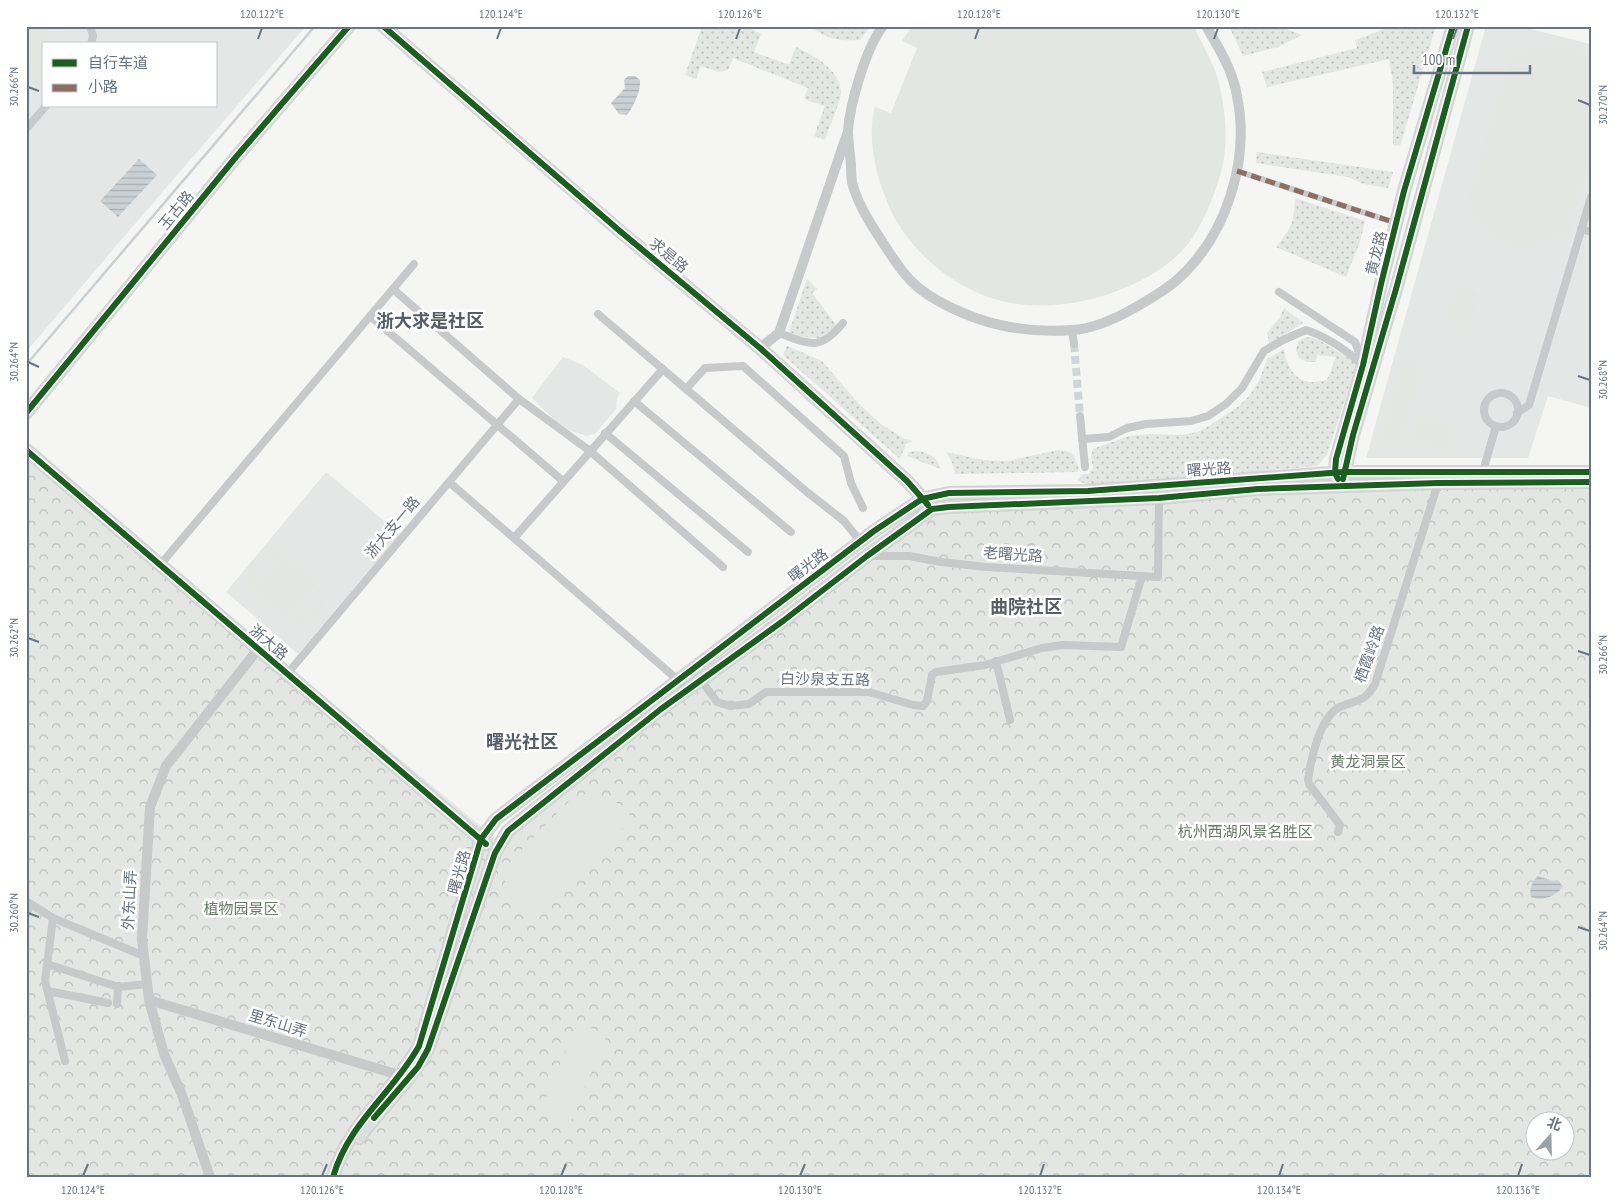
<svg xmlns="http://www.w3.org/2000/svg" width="1617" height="1203" viewBox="0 0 1617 1203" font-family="'PT Sans Narrow','Noto Sans SC',sans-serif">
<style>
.built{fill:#e5e7e7;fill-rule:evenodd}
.grass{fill:url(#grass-dots)}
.park{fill:url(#park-crowns);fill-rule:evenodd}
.pitch{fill:#e3e6e2;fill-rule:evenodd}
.water{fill:url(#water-rules)}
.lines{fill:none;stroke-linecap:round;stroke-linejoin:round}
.stream{stroke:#cad0d3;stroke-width:2.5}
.minor-tunnel{stroke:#d2d5d7;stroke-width:8;stroke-dasharray:8 4;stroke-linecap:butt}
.secondary-casing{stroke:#d1d2d2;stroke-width:14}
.pedestrian{stroke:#c8c9ca;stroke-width:6}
.minor{stroke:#c8c9ca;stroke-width:8}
.tertiary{stroke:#c8c9ca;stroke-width:10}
.secondary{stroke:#dddedf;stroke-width:11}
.quiet{stroke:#8d6e63;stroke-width:5;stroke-dasharray:10 5;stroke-linecap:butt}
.cycleway-casing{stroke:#fff;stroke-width:9}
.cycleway{stroke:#1b5e20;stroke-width:6}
.ticks{fill:none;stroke:#697481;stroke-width:2}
.labels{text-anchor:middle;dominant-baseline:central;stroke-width:5;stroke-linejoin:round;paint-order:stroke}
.street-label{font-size:15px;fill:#697481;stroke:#fff}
.park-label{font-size:15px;fill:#697967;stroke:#fff}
.quarter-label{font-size:18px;font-weight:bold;fill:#565e67;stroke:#fff}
.neatline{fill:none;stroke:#697481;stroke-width:2}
.ticks-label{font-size:12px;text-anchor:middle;fill:#697481}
</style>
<defs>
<pattern id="grass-dots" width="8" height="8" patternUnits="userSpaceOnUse" patternTransform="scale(1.25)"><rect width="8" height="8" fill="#e3e6e2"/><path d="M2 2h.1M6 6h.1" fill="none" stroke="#bcbfbd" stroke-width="1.8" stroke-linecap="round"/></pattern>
<pattern id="park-crowns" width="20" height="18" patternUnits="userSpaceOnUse" patternTransform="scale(1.25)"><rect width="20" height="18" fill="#e3e6e2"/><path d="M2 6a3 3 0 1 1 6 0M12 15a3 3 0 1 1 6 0" fill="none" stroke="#bcbfbd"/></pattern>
<pattern id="water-rules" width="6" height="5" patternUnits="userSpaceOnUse" patternTransform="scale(1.25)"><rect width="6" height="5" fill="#cad0d3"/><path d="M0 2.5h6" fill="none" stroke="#a8adb1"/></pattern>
</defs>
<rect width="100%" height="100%" fill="#f5f5f4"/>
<g class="built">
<path d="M26 26H306L128 232 26 352ZM44 44H216V106H44Z"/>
<path d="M1486 26H1519L1591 44V408L1548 396 1528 458H1366Z"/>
<path d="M563 357 583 365 620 393 617 398 616 409 595 434 586 436 569 430 556 421 532 398Z"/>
<path d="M326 472 400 534 298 654 226 592Z"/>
</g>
<g class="grass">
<path d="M702 26H746L761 34 754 52 789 65 796 47C814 56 839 68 841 92 841 101 828 130 825 140L814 136 825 106 804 99 808 88 733 58 728 70 719 72 701 66 696 79 685 75Z"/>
<path d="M814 26H871L860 40C844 41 827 40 814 29Z"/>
<path d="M1229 26H1278L1302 35 1278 47 1243 56Z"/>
<path d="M1388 26H1436L1400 146 1393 145V84L1389 59 1267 87 1262 72 1357 48 1355 40 1375 33Z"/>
<path d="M1257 152 1393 172 1388 188 1364 184 1348 177 1256 163Z"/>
<path d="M1295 198 1365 221 1360 242 1346 277 1276 247C1292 228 1294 222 1295 198Z"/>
<path d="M807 279 817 289 812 293 837 326 820 338 803 337 789 332Z"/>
<path d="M1284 308 1303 323 1269 344 1267 333 1280 317Z"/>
<path d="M1310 337 1319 340 1357 363 1327 455 1317 466 1091 487 1077 480 1083 474H1089L1093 467 1091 457 1093 449 1129 436 1152 434 1182 435 1197 432 1209 426 1239 406 1249 396 1259 381 1267 359 1284 349C1286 366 1296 384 1316 382 1320 381 1324 382 1327 379 1331 373 1333 363 1336 357L1317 355 1316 362H1307L1299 358 1296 350 1298 342 1304 338Z"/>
<path d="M787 346 822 361 858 403 882 425 903 438 913 441 906 444 900 459 783 355Z"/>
<path d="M1058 450 1066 451 1073 454 1079 469 1077 472 955 474 952 462 946 452 983 460 1007 461Z"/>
<path d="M918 451C931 454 936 456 941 469L907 456 909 452Z"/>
</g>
<path class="park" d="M31 444 309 684 495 838 501 828 514 816 853 557 916 510 935 502 946 500 1101 495 1224 486 1388 479H1591V1177H26V448ZM1534 1120H1564V1150H1534Z"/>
<g class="pitch">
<path d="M26 26H47L51 35 52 44H44V82L26 102Z"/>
<path d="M912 26H1191L1195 29C1204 48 1216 67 1220 88 1224 107 1227 128 1225 148 1224 176 1202 231 1182 251 1141 292 1067 313 1011 303 958 294 904 249 886 199 875 171 867 136 875 107L891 113 917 48 902 41Z"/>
<path d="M1550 42C1566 43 1580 48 1591 61V153L1567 238 1558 235C1554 238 1549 242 1545 244 1519 255 1486 240 1476 215L1466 211 1511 49 1521 52 1537 45Z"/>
<path d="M1454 285 1478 292 1467 328 1444 322Z"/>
<path d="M1403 359 1423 364 1400 446 1380 441Z"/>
<path d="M1419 417 1456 427 1450 451 1413 440Z"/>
<path d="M275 547 326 592C320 601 324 612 313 619 308 622 301 624 295 622 289 621 253 592 249 586 245 580 246 570 250 564 258 553 267 554 275 547ZM274 557 280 561 258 585C249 571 257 558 274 557ZM311 587C327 599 309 623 289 612Z"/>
<path d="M585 794C602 794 614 804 616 821L626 812 633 817 534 923 527 917 533 909C504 908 499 883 512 860L566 804 574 798Z"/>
<path d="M611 800 626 807 623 813 619 817 610 802Z"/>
<path d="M578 1022 607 1035 569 1126 539 1114Z"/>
</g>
<g class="water">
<path d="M628 76H635L640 80C641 91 634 106 627 115L619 114 611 103 625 88 624 80Z"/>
<path d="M139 159 157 175 118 217 100 201Z"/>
<path d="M1538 876 1559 883 1563 886C1557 896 1542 902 1531 897 1529 888 1532 883 1538 876Z"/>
</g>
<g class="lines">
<path class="stream" d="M26 365 315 26"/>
<path class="minor-tunnel" d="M1074 344 1080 416"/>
<defs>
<g id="secondary">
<path d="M383 26 621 232 760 348 907 481 927 503"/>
<path d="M26 413 236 157 349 26"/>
<path d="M26 450 486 844"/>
<path d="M1337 478 1335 473 1336 459 1363 365 1381 284 1404 191 1453 26"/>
<path d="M1343 479 1353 435 1396 289 1468 26"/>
<path d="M359 1138C381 1108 410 1082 428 1049L495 853 508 831 661 709 783 621 867 556 932 509 949 507 1159 498 1258 489 1438 483 1591 482"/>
<path d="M333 1177C349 1122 393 1093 419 1046L481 839 496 819 874 531 922 499 949 493 1088 491 1344 472H1591"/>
</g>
</defs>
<use href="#secondary" class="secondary-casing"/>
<path class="pedestrian" d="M1237 171 1396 223"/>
<g class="minor">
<path d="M90 26 93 36 91 44"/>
<path d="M26 129 46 106"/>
<path d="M1581 229 1591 232"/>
<path d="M393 289 519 399 590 451 723 567"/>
<path d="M1279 292 1355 342 1363 363"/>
<path d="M598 314 807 492 844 521 860 541"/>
<path d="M370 316 563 481"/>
<path d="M1072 331 1074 344"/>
<path d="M779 333C810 344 819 352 843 323"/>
<path d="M686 389 705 368 743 366 844 456 851 483 863 508"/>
<circle cx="1501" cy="410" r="17"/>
<path d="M634 401 791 532"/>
<path d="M1517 413 1529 405 1591 197"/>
<path d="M1080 416 1085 467"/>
<path d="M605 433 748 552"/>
<path d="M1082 439 1109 437 1127 428 1146 424 1191 421 1208 416 1226 404 1242 388 1264 351 1285 339 1306 330C1328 337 1346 350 1363 365"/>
<path d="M1483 471 1496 426"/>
<path d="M449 482 678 680 686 691"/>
<path d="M514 538 663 369"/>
<path d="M869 556H909L941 562 986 567 1158 577 1159 498"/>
<path d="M160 565 414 264"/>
<path d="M996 661 1010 720"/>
<path d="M287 674 519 399"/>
<path d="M701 680 717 702 730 706 749 704 766 692H869L913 705 923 706 927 701 932 675 936 672 985 665 1042 648 1063 645 1121 647 1142 576"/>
<path d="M1338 832 1340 825 1309 784 1308 780C1311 759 1320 716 1340 707 1358 699 1364 703 1375 684L1438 483"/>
<path d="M26 901 53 918 144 956"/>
<path d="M26 916 30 904"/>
<path d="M53 918 45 981 65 1061"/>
<path d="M47 964 118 987 147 984"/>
<path d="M48 991 108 1003"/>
<path d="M117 1004 118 987"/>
</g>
<g class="tertiary">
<path d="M883 26C866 48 850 103 848 131 848 142 850 154 851 165 851 171 851 179 853 186 860 209 874 229 887 249 894 260 901 270 910 280 930 301 972 319 1000 325 1023 330 1049 332 1072 330 1095 329 1117 318 1136 307 1150 299 1166 290 1178 279 1227 235 1250 160 1237 96 1233 71 1219 48 1206 26"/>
<path d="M760 348 779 333 847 134"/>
<path d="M149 1000 399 1075"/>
<path d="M210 1177 182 1095 164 1054 149 1000 142 939 150 807 166 766 258 649"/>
</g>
<use href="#secondary" class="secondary"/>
<path class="quiet" d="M1237 171 1396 223"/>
<defs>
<g id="cycleway">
<path d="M383 26 621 232 760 348 907 481 928 505"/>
<path d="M26 413 236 157 349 26"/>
<path d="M26 450 486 844"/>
<path d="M1338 479 1335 473 1336 459 1363 365 1381 284 1404 191 1453 26"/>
<path d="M1343 479 1353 435 1396 289 1468 26"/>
<path d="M374 1118 418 1067 428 1049 495 853 508 831 661 709 783 621 867 556 932 509 949 507 1159 498 1258 489 1438 483 1591 482"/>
<path d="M333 1177C349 1122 393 1093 419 1046L481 839 496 819 874 531 922 499 949 493 1088 491 1344 472H1591"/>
</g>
</defs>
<use href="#cycleway" class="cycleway-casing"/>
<use href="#cycleway" class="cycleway"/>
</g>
<path class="ticks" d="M258 39 262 28M497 39 501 28M736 39 740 28M975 39 979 28M1214 39 1218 28M1453 39 1457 28M28 87 39 91M1578 100 1590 105M28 362 39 367M1578 376 1590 380M28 638 39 642M1578 651 1590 655M28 913 39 917M1578 927 1590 931M83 1176 88 1164M322 1176 327 1164M561 1176 566 1164M800 1176 805 1164M1040 1176 1044 1164M1279 1176 1283 1164M1518 1176 1522 1164"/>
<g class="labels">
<g class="street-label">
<text transform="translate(176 210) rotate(-51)">玉古路</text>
<text transform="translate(1376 253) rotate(-76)">黄龙路</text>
<text transform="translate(669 255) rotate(40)">求是路</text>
<text transform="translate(1209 469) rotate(-4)">曙光路</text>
<text transform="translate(392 527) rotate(-50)">浙大支一路</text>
<text transform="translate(1013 554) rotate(4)">老曙光路</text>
<text transform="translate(808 565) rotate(-37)">曙光路</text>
<text transform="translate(269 642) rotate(41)">浙大路</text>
<text transform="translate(1369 654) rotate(-70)">栖霞岭路</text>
<text transform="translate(825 679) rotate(1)">白沙泉支五路</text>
<text transform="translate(459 872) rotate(-74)">曙光路</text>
<text transform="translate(129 900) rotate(-87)">外东山弄</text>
<text transform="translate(278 1023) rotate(17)">里东山弄</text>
</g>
<g class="park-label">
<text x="1368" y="761">黄龙洞景区</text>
<text x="1245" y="831">杭州西湖风景名胜区</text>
<text x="241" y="908">植物园景区</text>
</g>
<g class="quarter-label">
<text x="430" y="320">浙大求是社区</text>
<text x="1026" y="606">曲院社区</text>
<text x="522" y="741">曙光社区</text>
</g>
</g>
<rect width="1617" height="1203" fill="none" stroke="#ffffff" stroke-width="55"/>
<rect x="42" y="42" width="175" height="65" fill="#ffffff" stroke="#c3c7cd"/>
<rect x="52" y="59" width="25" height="8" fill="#1b5e20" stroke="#c3c7cd"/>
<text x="88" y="68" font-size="15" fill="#697481">自行车道</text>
<rect x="52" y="84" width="25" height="8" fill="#8d6e63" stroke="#c3c7cd"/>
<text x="88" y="92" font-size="15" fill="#697481">小路</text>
<g transform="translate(1550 1136) rotate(20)"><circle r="24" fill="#ffffff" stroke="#c3c7cd"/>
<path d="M0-4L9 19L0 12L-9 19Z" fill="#9aa1a9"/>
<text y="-8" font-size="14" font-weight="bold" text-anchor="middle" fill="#697481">北</text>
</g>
<path d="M1414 65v8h116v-8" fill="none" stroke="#697481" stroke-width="2.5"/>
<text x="1422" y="65" font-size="15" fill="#697481" stroke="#ffffff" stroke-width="4" paint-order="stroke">100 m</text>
<rect x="28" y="28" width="1562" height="1148" class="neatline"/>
<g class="ticks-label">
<text x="262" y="18">120.122°E</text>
<text x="501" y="18">120.124°E</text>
<text x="740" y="18">120.126°E</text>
<text x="979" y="18">120.128°E</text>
<text x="1218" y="18">120.130°E</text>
<text x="1457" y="18">120.132°E</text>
<text transform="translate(14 87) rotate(-90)" y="4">30.266°N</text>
<text transform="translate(1603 105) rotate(-90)" y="4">30.270°N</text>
<text transform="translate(14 362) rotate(-90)" y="4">30.264°N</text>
<text transform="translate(1603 380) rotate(-90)" y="4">30.268°N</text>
<text transform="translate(14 638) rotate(-90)" y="4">30.262°N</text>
<text transform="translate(1603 655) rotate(-90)" y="4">30.266°N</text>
<text transform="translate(14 913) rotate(-90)" y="4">30.260°N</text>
<text transform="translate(1603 931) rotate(-90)" y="4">30.264°N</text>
<text x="83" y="1194">120.124°E</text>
<text x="322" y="1194">120.126°E</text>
<text x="561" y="1194">120.128°E</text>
<text x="800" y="1194">120.130°E</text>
<text x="1040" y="1194">120.132°E</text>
<text x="1279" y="1194">120.134°E</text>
<text x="1518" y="1194">120.136°E</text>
</g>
</svg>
